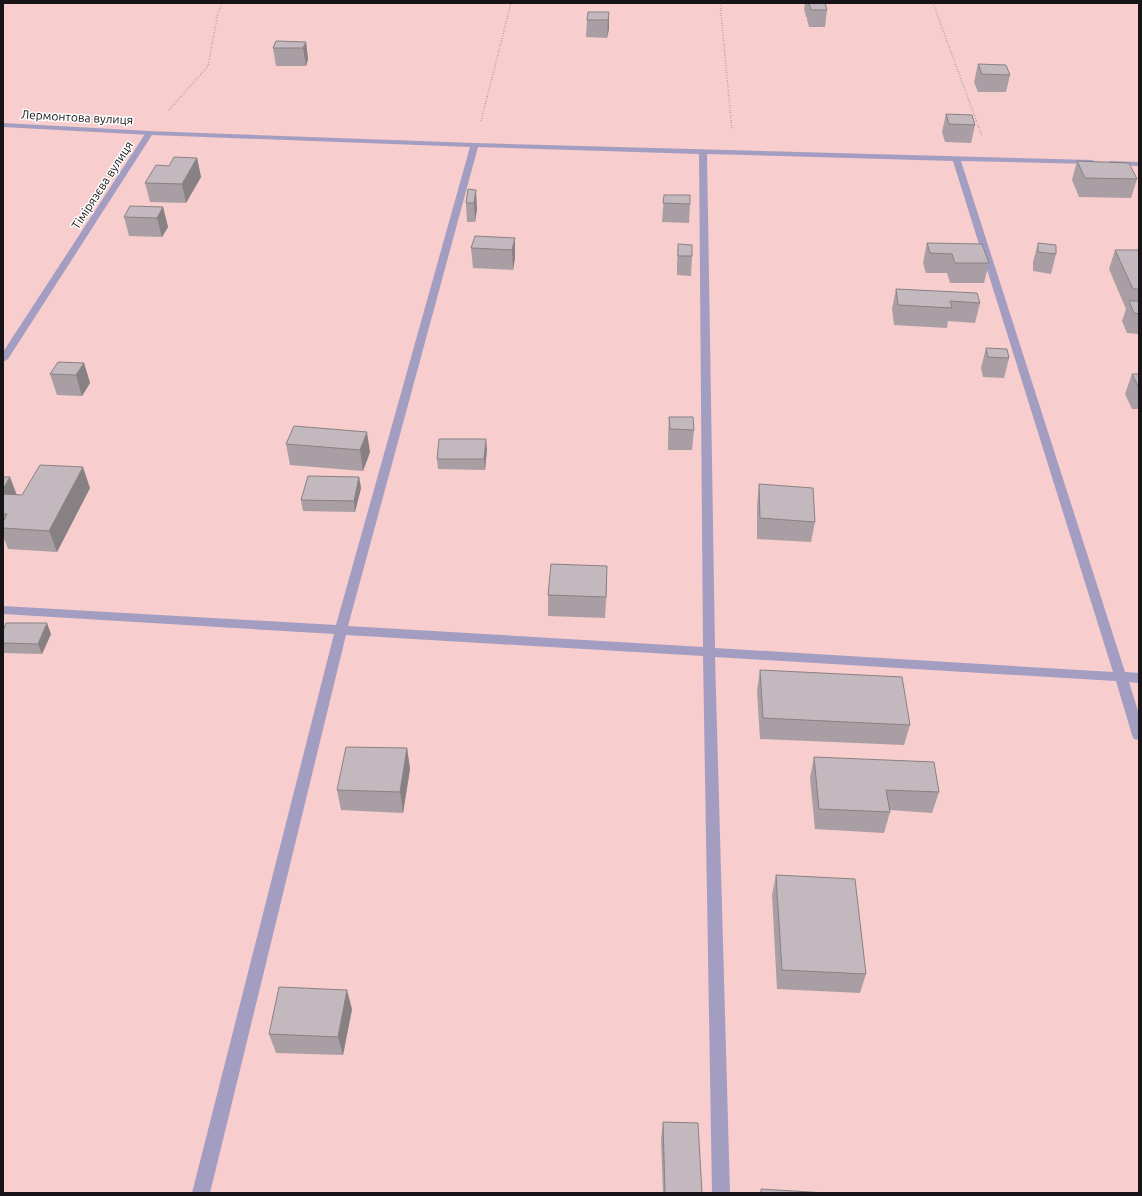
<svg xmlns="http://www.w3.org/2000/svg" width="1142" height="1196" viewBox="0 0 1142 1196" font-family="Ubuntu,sans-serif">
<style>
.green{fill:#f7cdcd}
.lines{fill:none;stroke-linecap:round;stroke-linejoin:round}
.path{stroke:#848085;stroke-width:1.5;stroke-dasharray:0.5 2;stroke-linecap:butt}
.lane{fill:#a39dc2;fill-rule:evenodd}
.street{fill:#a39dc2;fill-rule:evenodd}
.wall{fill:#a89ea3}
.shaded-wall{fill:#888184}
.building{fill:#c3b8bd;stroke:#888184}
.labels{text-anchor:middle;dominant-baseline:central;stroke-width:3;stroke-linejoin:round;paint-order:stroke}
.far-street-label{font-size:12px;fill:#161416;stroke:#fff}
</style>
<rect width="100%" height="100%" fill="#f3ecf5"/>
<rect class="green" x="3" y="3" width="1136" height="1190"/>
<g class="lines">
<g class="path">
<path d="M720 3 732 130"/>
<path d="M933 3 982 136"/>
<path d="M169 110 208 66 218 13 222 3"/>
<path d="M481 121 511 3"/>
</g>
<g class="lane">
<path d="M147 131 475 143 1092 160 1096 162 1092 164 961 161 1125 672 1139 673V683L1129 682 1139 714V740L1134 739 1132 735 1116 681 715 657 730 1193H712L703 656 346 635 210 1193H192L334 634 3 614V606L336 625 470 147 152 135 8 359 3 362V352ZM478 147 699 154 703 647 348 626ZM707 154 953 161 1113 672 715 648Z"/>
<path d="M1109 161 1139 162V166L1112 165 1108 163Z"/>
</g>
<path class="street" d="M3 123 150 131 154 133 150 135 3 127Z"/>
</g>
<g class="wall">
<path d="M805 3H825L827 10 825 27H809L807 19V17H806L804 9Z"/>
<path d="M609 12V29L607 38 586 37 587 20Z"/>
<path d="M306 42 308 59 306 66H276L273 48Z"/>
<path d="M978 64 1010 75 1006 92H978L974 82Z"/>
<path d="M946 114 975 125 971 143 945 142 942 132Z"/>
<path d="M197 158 201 177 186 203 150 202 145 183Z"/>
<path d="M1077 161 1137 179 1131 198 1079 197 1072 180Z"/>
<path d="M468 189 477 209 475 222H467L466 203Z"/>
<path d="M664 195 690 204 689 223 662 222Z"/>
<path d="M163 207 168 227 162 237 129 236 124 217Z"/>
<path d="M515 238V258L513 270 473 268 471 248Z"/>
<path d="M927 243 989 263 984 283H950L947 273H926L923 263Z"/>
<path d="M1038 243 1056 254 1051 274 1033 271V262Z"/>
<path d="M678 244 692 256 691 276 677 275V264Z"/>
<path d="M1115 250H1139V334L1127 333 1122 321 1126 309 1109 269Z"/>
<path d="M896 289 980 303 975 323 948 321 947 328 894 325 892 309Z"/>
<path d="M986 348 1009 358 1004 378 983 377 981 368Z"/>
<path d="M84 363 90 383 82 396 57 395 50 374Z"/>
<path d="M1132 374H1139V409H1132L1125 394Z"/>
<path d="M669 417 694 430 692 450H668V437Z"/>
<path d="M294 426 370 452 363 471 290 465 286 444Z"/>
<path d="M487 449 485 470 438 469 437 459Z"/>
<path d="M3 477 17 495H22L90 488 57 552 8 549 3 536Z"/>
<path d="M359 477 361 488 355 512 303 511 301 500Z"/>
<path d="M759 484 815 522 811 542 757 539V505Z"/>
<path d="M607 566 605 618 548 616V595Z"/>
<path d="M3 631 51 634 42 654 3 653Z"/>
<path d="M760 670 910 725 904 745 760 739 757 691Z"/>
<path d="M407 748 410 769 403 813 341 810 337 790Z"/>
<path d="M814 757 939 792 932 813 890 810V812L884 833 815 829 810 778Z"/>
<path d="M776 875 866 974 860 993 777 989 772 895Z"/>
<path d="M352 1009 343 1055 276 1053 269 1034Z"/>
<path d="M663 1122 702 1193H663L661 1140Z"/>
</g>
<g class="shaded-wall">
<path d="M609 12V29L607 38 608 20Z"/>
<path d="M306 42 308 59 306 66 303 48Z"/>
<path d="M197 158 201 177 186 203 182 184Z"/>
<path d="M476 190 477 209 475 222 474 203Z"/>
<path d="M163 207 168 227 162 237 157 218Z"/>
<path d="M515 238V258L513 270 512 250Z"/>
<path d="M84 363 90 383 82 396 76 375Z"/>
<path d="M367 432 370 452 363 471 360 450Z"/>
<path d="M486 439 487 449 485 470 484 459Z"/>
<path d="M83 467 90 488 57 552 49 531Z"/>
<path d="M10 477 18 498 3 501V489Z"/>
<path d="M359 477 361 488 355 512 354 501Z"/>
<path d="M607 566V587L605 618 606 597Z"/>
<path d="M47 623 51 634 42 654 38 644Z"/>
<path d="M407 748 410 769 403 813 400 792Z"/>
<path d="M347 990 352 1009 343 1055 338 1037Z"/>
</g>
<g class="building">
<path d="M809 3H825L827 10H811Z"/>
<path d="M588 12H609L608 20H587Z"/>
<path d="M276 41 306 42 303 48H273Z"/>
<path d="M978 64 1006 65 1010 75 982 74Z"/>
<path d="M946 114 972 115 975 125 949 124Z"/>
<path d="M174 157 197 158 182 184 145 183 156 165 169 166Z"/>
<path d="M1077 161 1129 163 1137 179 1085 178Z"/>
<path d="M468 189 476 190 474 203H466Z"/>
<path d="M664 195H690V204L663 203Z"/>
<path d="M130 206 163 207 157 218 124 217Z"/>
<path d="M475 236 515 238 512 250 471 248Z"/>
<path d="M927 243 982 244 989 263H955L952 254 930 253Z"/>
<path d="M1038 243 1056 245V254L1038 252Z"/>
<path d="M678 244 692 245V256H678Z"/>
<path d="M1115 250H1139V289H1133Z"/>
<path d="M896 289 977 293 980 303 950 301 952 308 898 305Z"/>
<path d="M1129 301H1139V314L1134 313Z"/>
<path d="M986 348 1007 349 1009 358 988 357Z"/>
<path d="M58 362 84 363 76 375 50 374Z"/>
<path d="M1132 374H1139V388Z"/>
<path d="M669 417H693L694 430 670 429Z"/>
<path d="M294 426 367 432 360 450 286 444Z"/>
<path d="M439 439H486L484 459H437Z"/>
<path d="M40 465 83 467 49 531 3 528V522L7 514H3V494L22 495Z"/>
<path d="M308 476 359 477 354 501 301 500Z"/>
<path d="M3 477H10L3 489Z"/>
<path d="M759 484 813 488 815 522 760 518Z"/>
<path d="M551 564 607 566 606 597 548 595Z"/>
<path d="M6 623H47L38 644 3 643V631Z"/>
<path d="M760 670 902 677 910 725 763 718Z"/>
<path d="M346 747 407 748 400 792 337 790Z"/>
<path d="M814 757 934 762 939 792 886 790 890 812 819 809Z"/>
<path d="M776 875 855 879 866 974 782 970Z"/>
<path d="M279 987 347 990 338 1037 269 1034Z"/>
<path d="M663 1122 698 1123 702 1193H665Z"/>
<path d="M761 1189 826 1193H761Z"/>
</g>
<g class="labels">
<g class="far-street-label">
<text transform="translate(77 117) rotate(3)">Лермонтова вулиця</text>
<text transform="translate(102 185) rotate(-57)">Тімірязєва вулиця</text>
</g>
</g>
<rect width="1142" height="1196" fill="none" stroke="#161416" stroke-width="8"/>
</svg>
